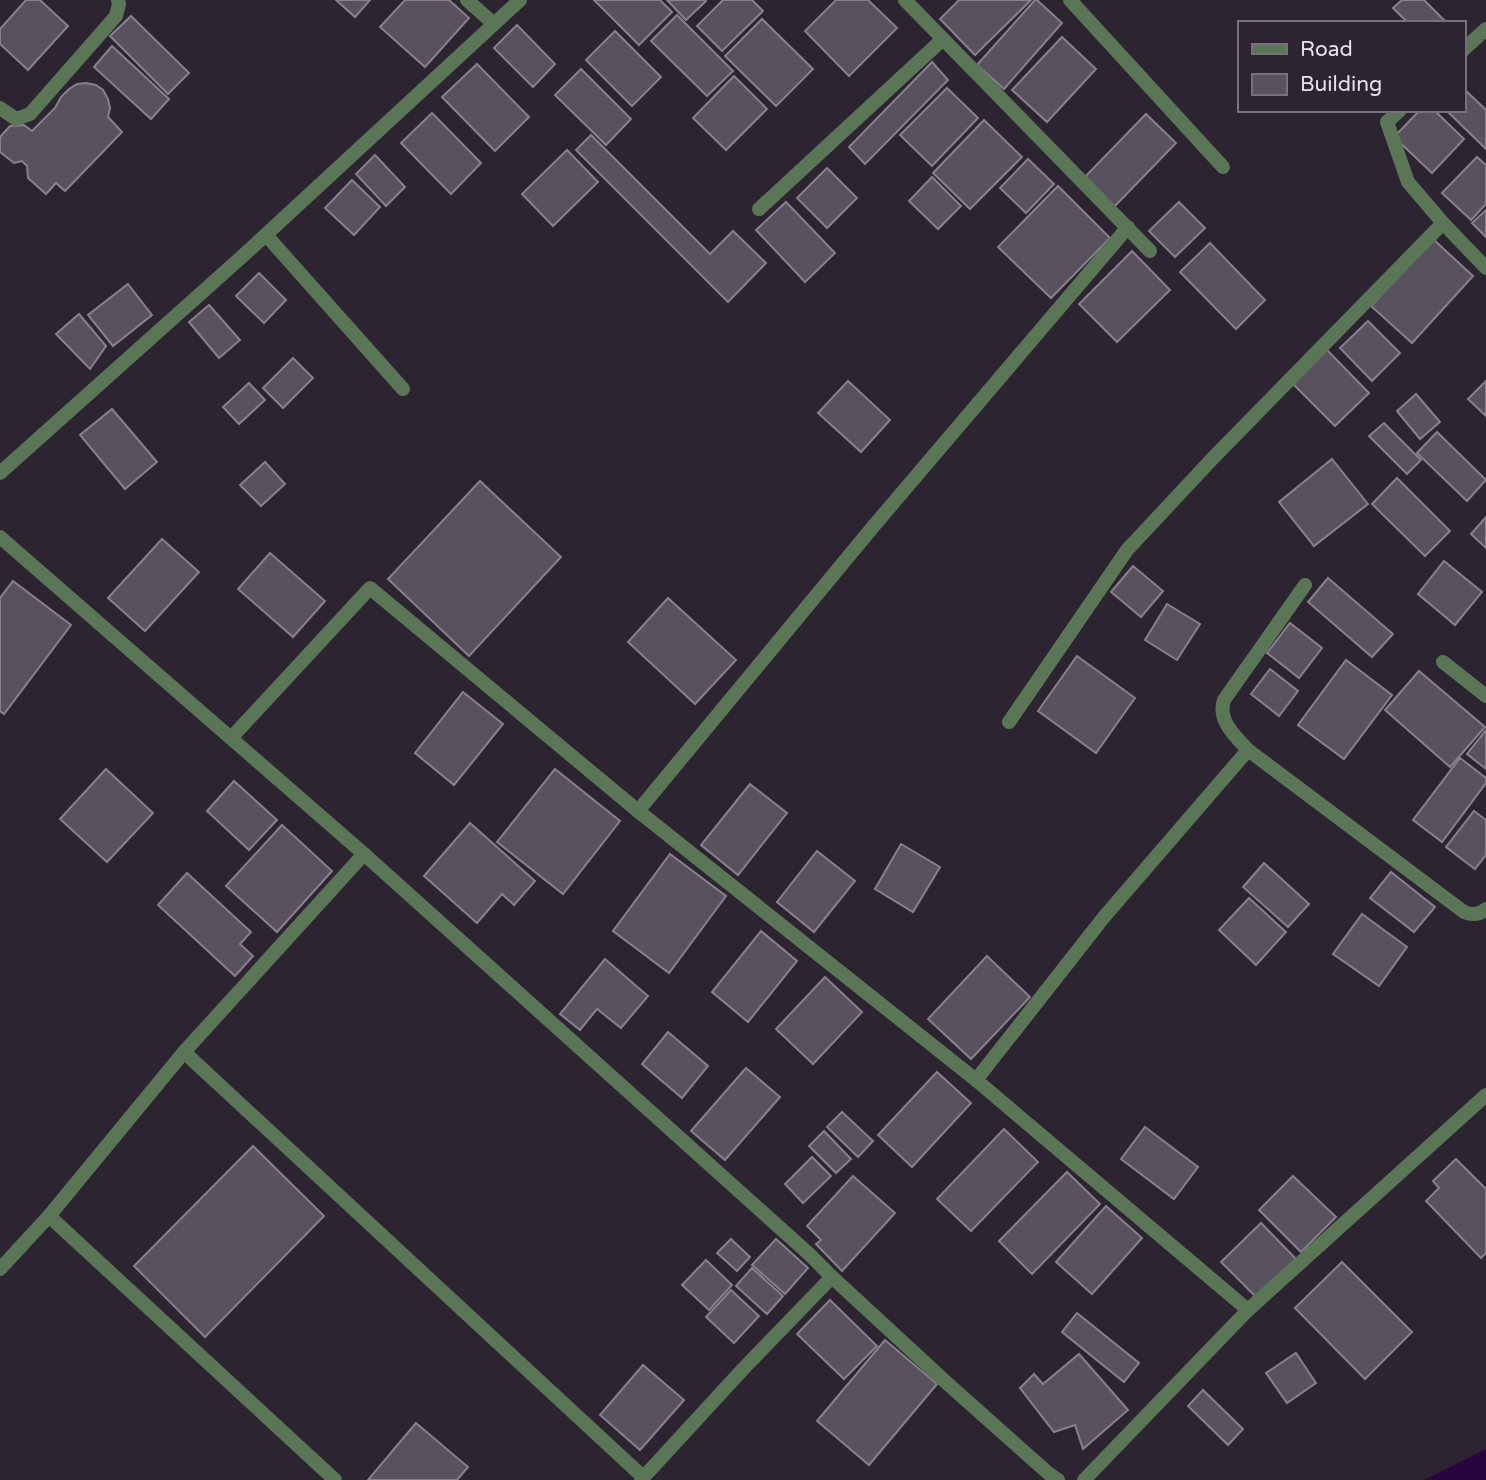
<svg xmlns="http://www.w3.org/2000/svg" width="1486" height="1480" viewBox="0 0 1486 1480" font-family="'Varela Round',sans-serif">
<style>
.water{fill:#27043b}
.building{fill:#58515e;stroke:#88808f;stroke-width:2}
.lines{fill:none;stroke-linecap:round;stroke-linejoin:round}
.street{stroke:#5b7557;stroke-width:14}
</style>
<rect width="100%" height="100%" fill="#2c2531"/>
<path class="water" d="M1486 1449V1480H1424Z"/>
<g class="building">
<path d="M26 0H40L68 26 28 70 0 44V29Z"/>
<path d="M336 0H370L355 17Z"/>
<path d="M405 0H449L469 18 425 67 380 27Z"/>
<path d="M594 0H660L672 12 639 45Z"/>
<path d="M667 0H705L706 1 686 20Z"/>
<path d="M723 0H752L763 11 722 51 697 26Z"/>
<path d="M836 0H868L897 28 849 76 805 31Z"/>
<path d="M959 0H1031L975 55 940 19Z"/>
<path d="M1035 0H1037L1062 23 1004 89 977 65Z"/>
<path d="M1402 0H1424L1447 23H1408L1393 8Z"/>
<path d="M677 15 733 71 707 96 651 41Z"/>
<path d="M131 16 189 73 168 94 110 36Z"/>
<path d="M762 19 813 69 776 106 725 56Z"/>
<path d="M517 25 555 64 533 87 494 48Z"/>
<path d="M615 31 661 77 632 106 586 60Z"/>
<path d="M1062 37 1096 69 1047 122 1012 90Z"/>
<path d="M112 46 169 99 151 119 94 67Z"/>
<path d="M932 62 948 80 865 164 849 147Z"/>
<path d="M477 64 529 117 495 151 442 97Z"/>
<path d="M581 69 631 119 606 145 555 95Z"/>
<path d="M734 76 767 109 726 150 693 118Z"/>
<path d="M86 83 96 85 103 90 108 99 110 108 108 117 122 132 65 191 56 183 46 194 28 178 27 166 22 161 14 163 0 152V137L10 126 24 125 32 131 55 108 61 97 69 89 77 84Z"/>
<path d="M947 88 978 118 932 166 900 135Z"/>
<path d="M1463 88 1486 110V149L1446 110H1463Z"/>
<path d="M1420 110H1434L1464 139 1432 173 1394 137Z"/>
<path d="M432 113 481 163 451 194 401 143Z"/>
<path d="M1146 114 1176 143 1112 209 1082 180Z"/>
<path d="M984 120 1022 157 970 209 933 173Z"/>
<path d="M591 135 710 254 733 231 766 263 728 302 576 150Z"/>
<path d="M567 150 598 182 553 226 522 194Z"/>
<path d="M375 155 405 187 386 206 356 174Z"/>
<path d="M1477 157 1486 165V204L1471 220 1442 193Z"/>
<path d="M1028 159 1054 184 1026 213 1000 188Z"/>
<path d="M827 168 857 198 827 228 797 198Z"/>
<path d="M932 177 961 206 938 229 909 201Z"/>
<path d="M352 180 380 207 354 235 325 208Z"/>
<path d="M1058 186 1110 238 1051 298 998 247Z"/>
<path d="M786 202 835 253 805 282 756 230Z"/>
<path d="M1179 202 1205 228 1175 257 1149 231Z"/>
<path d="M1486 210V237L1472 223Z"/>
<path d="M1433 239 1473 276 1412 343 1371 306Z"/>
<path d="M1210 243 1265 300 1236 329 1180 272Z"/>
<path d="M1132 251 1170 290 1117 342 1079 304Z"/>
<path d="M259 273 286 300 264 323 236 296Z"/>
<path d="M128 284 152 315 113 346 88 315Z"/>
<path d="M209 305 240 340 219 358 189 322Z"/>
<path d="M79 314 106 346 90 369 56 334Z"/>
<path d="M1368 321 1400 353 1372 381 1340 348Z"/>
<path d="M1326 349 1369 393 1335 426 1291 382Z"/>
<path d="M293 358 313 378 283 408 263 388Z"/>
<path d="M848 381 890 420 861 452 818 413Z"/>
<path d="M1486 381V416L1468 399Z"/>
<path d="M249 383 265 400 239 424 223 407Z"/>
<path d="M1416 394 1440 422 1420 439 1397 411Z"/>
<path d="M112 409 157 462 125 489 80 435Z"/>
<path d="M1384 423 1421 460 1407 474 1369 436Z"/>
<path d="M1437 432 1486 480 1467 501 1417 453Z"/>
<path d="M1332 459 1368 504 1314 546 1279 502Z"/>
<path d="M265 462 285 484 261 506 240 485Z"/>
<path d="M1397 478 1450 531 1425 556 1372 504Z"/>
<path d="M480 481 561 557 469 656 388 579Z"/>
<path d="M1486 517V548L1471 534Z"/>
<path d="M162 539 199 572 145 631 108 598Z"/>
<path d="M270 553 325 601 293 637 238 589Z"/>
<path d="M1444 561 1482 592 1455 625 1418 594Z"/>
<path d="M1133 566 1163 591 1141 617 1111 592Z"/>
<path d="M1328 578 1393 634 1372 657 1308 602Z"/>
<path d="M13 581 71 625 4 714 0 711V598Z"/>
<path d="M668 598 736 660 695 704 628 642Z"/>
<path d="M1167 604 1200 624 1177 660 1145 640Z"/>
<path d="M1290 623 1322 648 1299 678 1267 653Z"/>
<path d="M1077 656 1135 698 1096 753 1038 711Z"/>
<path d="M1346 660 1392 695 1344 759 1298 725Z"/>
<path d="M1270 669 1298 691 1279 716 1251 694Z"/>
<path d="M1419 671 1485 727 1450 767 1385 710Z"/>
<path d="M463 692 503 724 454 785 415 753Z"/>
<path d="M1486 730V769L1467 754Z"/>
<path d="M1460 758 1486 778V783L1442 842 1413 820Z"/>
<path d="M106 769 153 813 107 862 60 819Z"/>
<path d="M555 769 620 821 563 894 497 842Z"/>
<path d="M234 781 277 820 249 850 207 811Z"/>
<path d="M750 784 787 813 738 875 701 845Z"/>
<path d="M1474 811 1486 820V855L1475 869 1446 847Z"/>
<path d="M470 823 535 881 514 905 502 894 477 923 424 876Z"/>
<path d="M282 825 332 871 277 932 226 886Z"/>
<path d="M901 844 940 867 913 912 875 889Z"/>
<path d="M817 851 855 881 814 932 777 902Z"/>
<path d="M670 854 726 896 669 973 613 931Z"/>
<path d="M1264 863 1309 904 1288 927 1243 887Z"/>
<path d="M1391 872 1435 907 1414 932 1370 898Z"/>
<path d="M187 873 251 932 240 944 253 956 235 976 158 905Z"/>
<path d="M1249 898 1286 932 1256 965 1219 930Z"/>
<path d="M1362 914 1407 947 1379 986 1333 954Z"/>
<path d="M761 931 797 961 748 1022 712 992Z"/>
<path d="M987 956 1030 997 971 1059 928 1019Z"/>
<path d="M605 959 648 996 621 1028 597 1009 580 1030 560 1014Z"/>
<path d="M825 977 862 1012 813 1064 776 1029Z"/>
<path d="M668 1032 708 1066 682 1098 642 1064Z"/>
<path d="M746 1068 780 1097 725 1160 691 1131Z"/>
<path d="M937 1072 971 1103 912 1167 878 1135Z"/>
<path d="M842 1112 873 1141 858 1157 827 1127Z"/>
<path d="M1145 1127 1198 1167 1174 1199 1121 1159Z"/>
<path d="M1004 1129 1038 1162 971 1231 937 1199Z"/>
<path d="M824 1131 851 1159 836 1173 809 1146Z"/>
<path d="M253 1146 324 1216 205 1337 134 1266Z"/>
<path d="M812 1157 831 1176 803 1203 785 1184Z"/>
<path d="M1456 1159 1486 1189V1253L1481 1258 1426 1201 1439 1188 1433 1181Z"/>
<path d="M1067 1172 1100 1204 1032 1274 999 1241Z"/>
<path d="M853 1176 895 1213 842 1271 816 1244 821 1240 807 1226Z"/>
<path d="M1293 1176 1336 1217 1301 1252 1259 1210Z"/>
<path d="M1106 1206 1142 1238 1092 1294 1056 1262Z"/>
<path d="M1261 1223 1298 1261 1259 1300 1221 1262Z"/>
<path d="M731 1239 750 1257 737 1271 717 1253Z"/>
<path d="M776 1239 808 1268 785 1294 752 1265Z"/>
<path d="M706 1260 732 1285 709 1310 682 1285Z"/>
<path d="M1342 1262 1412 1332 1365 1379 1295 1308Z"/>
<path d="M752 1268 783 1296 767 1314 736 1286Z"/>
<path d="M731 1290 759 1316 734 1343 706 1317Z"/>
<path d="M830 1300 877 1346 844 1379 797 1334Z"/>
<path d="M1077 1313 1139 1363 1124 1382 1062 1332Z"/>
<path d="M885 1340 937 1384 869 1465 817 1421Z"/>
<path d="M1296 1353 1316 1383 1287 1403 1266 1373Z"/>
<path d="M1079 1354 1128 1410 1083 1449 1075 1425 1054 1432 1020 1388 1034 1374 1043 1384Z"/>
<path d="M643 1365 684 1400 640 1450 600 1415Z"/>
<path d="M1203 1390 1243 1429 1228 1445 1188 1406Z"/>
<path d="M416 1423 468 1467 457 1480H368Z"/>
</g>
<g class="lines">
<g class="street">
<path d="M467 0 494 24"/>
<path d="M905 0 1150 251"/>
<path d="M1070 0 1223 167"/>
<path d="M1463 50 1486 29"/>
<path d="M0 108 16 119 30 114 116 16 119 4 118 0"/>
<path d="M1400 110 1387 122 1408 182 1443 223"/>
<path d="M759 209 943 39"/>
<path d="M266 235 403 389"/>
<path d="M0 473 246 253 520 0"/>
<path d="M0 537 364 854 809 1254 832 1277 744 1368 641 1480"/>
<path d="M1443 662 1486 696"/>
<path d="M1009 722 1127 550 1213 458 1443 223 1486 268"/>
<path d="M231 738 370 588 638 811 976 1080 1248 1310"/>
<path d="M1248 750C1235 736 1217 720 1224 700L1305 585"/>
<path d="M638 811 872 528 1128 227"/>
<path d="M184 1052 643 1477"/>
<path d="M976 1080 1104 917 1248 750 1464 912C1472 915 1480 915 1486 909"/>
<path d="M49 1216 335 1480"/>
<path d="M0 1269 49 1216 184 1052 364 854"/>
<path d="M832 1277 948 1384 1048 1473 1058 1480"/>
<path d="M1084 1480 1248 1310 1486 1095"/>
</g>
</g>
<rect x="1238" y="21" width="228" height="91" fill="#2c2531" stroke="#77717b" stroke-width="2"/>
<rect x="1252" y="44" width="35" height="10" fill="#5b7557" stroke="#77717b" stroke-width="2"/>
<text x="1300" y="56" font-size="21" fill="#e7e3eb">Road</text>
<rect x="1252" y="74" width="35" height="21" fill="#58515e" stroke="#77717b" stroke-width="2"/>
<text x="1300" y="91" font-size="21" fill="#e7e3eb">Building</text>
</svg>
